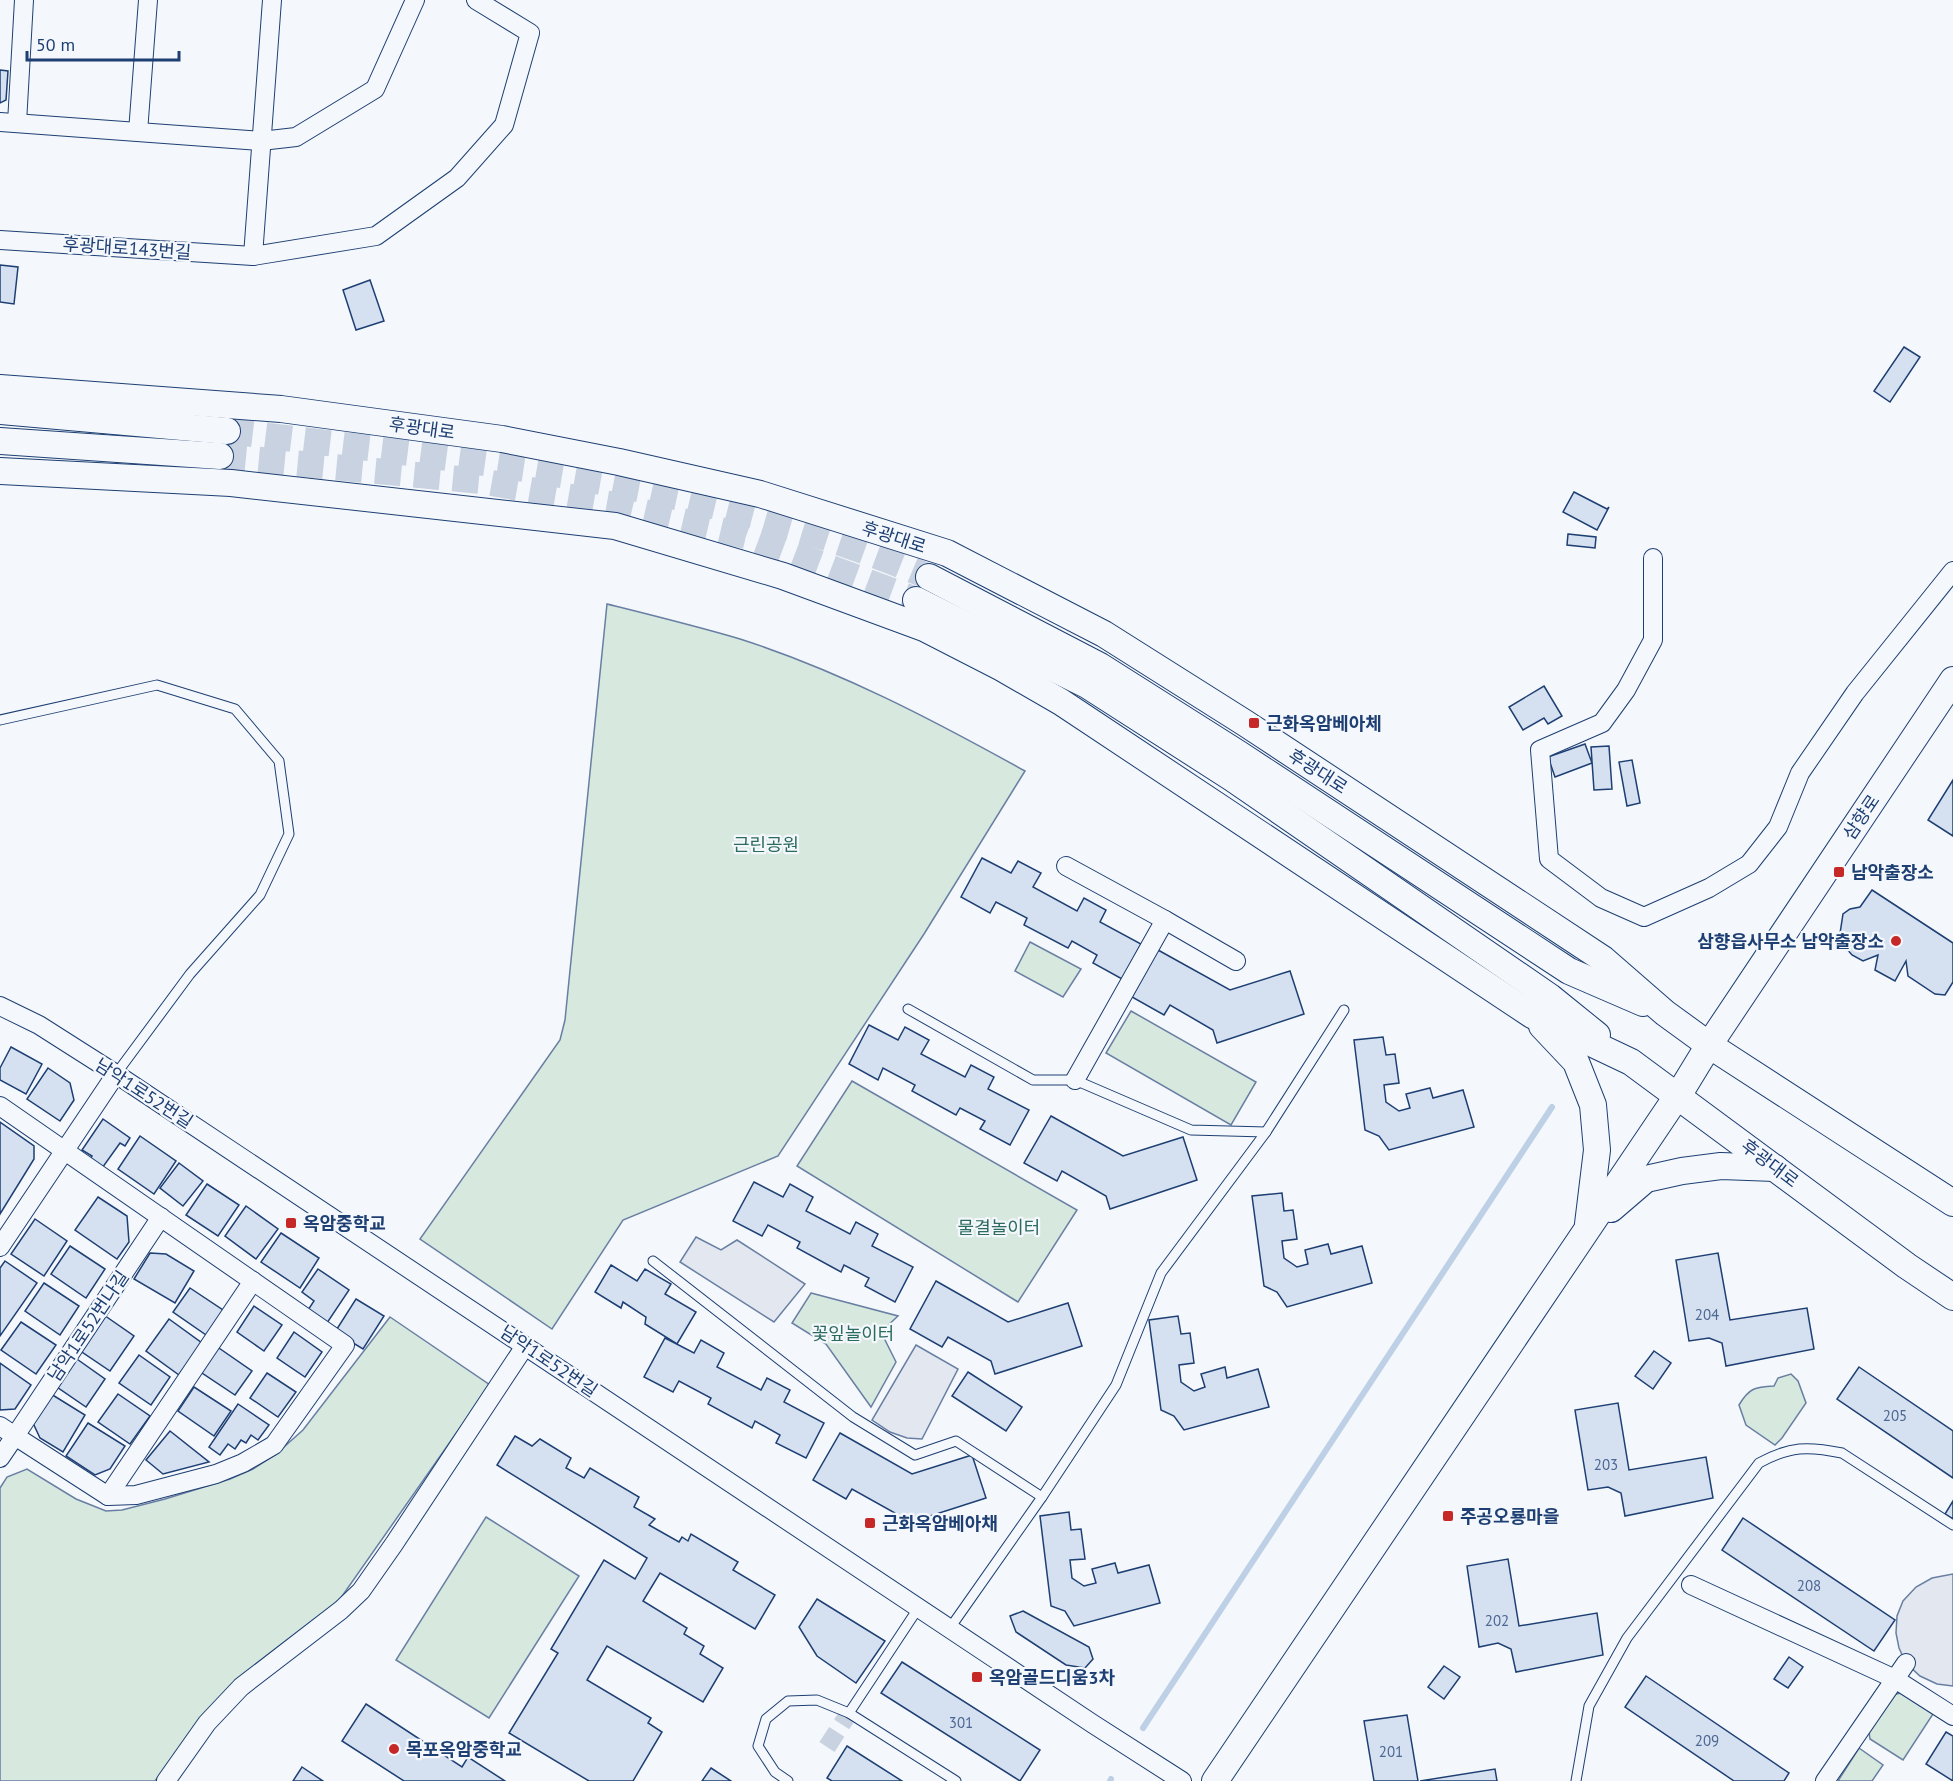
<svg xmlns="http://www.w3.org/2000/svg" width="1953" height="1781" viewBox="0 0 1953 1781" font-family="'PT Sans','Noto Sans KR',sans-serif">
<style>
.green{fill:#d7e8df;stroke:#687fa3;stroke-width:1.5}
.parking{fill:#e3e8f0;stroke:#687fa3;stroke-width:1.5}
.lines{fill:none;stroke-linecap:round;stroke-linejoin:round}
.stream{stroke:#bed0e5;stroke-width:6}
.building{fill:#d5e0f0;stroke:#1d3f73;stroke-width:1.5}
.street-tunnel{stroke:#c9d2e0;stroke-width:18;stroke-dasharray:18 9;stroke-linecap:butt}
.secondary-tunnel{stroke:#c9d2e0;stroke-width:26;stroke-dasharray:26 13;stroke-linecap:butt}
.lane-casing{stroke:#1d3f73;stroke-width:11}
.street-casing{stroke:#1d3f73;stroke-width:20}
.secondary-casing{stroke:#1d3f73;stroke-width:28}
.lane{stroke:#f4f7fb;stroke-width:9}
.street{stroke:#f4f7fb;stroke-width:18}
.secondary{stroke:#f4f7fb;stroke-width:26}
.poi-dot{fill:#c62828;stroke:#f4f7fb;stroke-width:2}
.labels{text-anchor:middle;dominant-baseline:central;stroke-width:4.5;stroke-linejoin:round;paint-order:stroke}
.number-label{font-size:15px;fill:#4b6792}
.street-label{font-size:18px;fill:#1d3f73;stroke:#f4f7fb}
.poi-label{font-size:18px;font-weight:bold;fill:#1d3f73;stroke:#f4f7fb;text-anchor:start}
.park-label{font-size:18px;fill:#2c6c60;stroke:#f4f7fb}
</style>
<rect width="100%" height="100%" fill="#f4f7fb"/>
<g class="green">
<path d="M607 604C651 615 696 626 740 639 840 671 933 720 1025 771L924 934 778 1156 623 1220 552 1329 420 1239 560 1040 565 1020Z"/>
<path d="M1030 942 1081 969 1063 997 1015 971Z"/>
<path d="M1131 1011 1256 1082 1231 1125 1106 1053Z"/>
<path d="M852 1081 1077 1210 1018 1302 797 1166Z"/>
<path d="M811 1293 898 1316 881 1332 896 1362 871 1407 826 1344 792 1323Z"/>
<path d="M390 1317 490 1385 338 1602 209 1711 155 1781H0V1488L7 1477 27 1469 76 1499 106 1511 122 1510 165 1499 230 1479 253 1469 275 1455 303 1430Z"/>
<path d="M1791 1374 1798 1381 1806 1403 1782 1438 1775 1445 1746 1425 1739 1405C1749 1388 1755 1387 1774 1386L1778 1378Z"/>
<path d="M486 1517 579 1576 489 1718 396 1660Z"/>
<path d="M1901 1693 1933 1714 1903 1760 1870 1739 1868 1725 1887 1696Z"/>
<path d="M1859 1748 1883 1765 1872 1781H1838Z"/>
</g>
<g class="parking">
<path d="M696 1237 721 1250 737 1240 805 1284 774 1322 680 1262Z"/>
<path d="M916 1345 958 1369 922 1439 907 1438 890 1432 872 1420Z"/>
<path d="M1953 1574V1686L1937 1684 1920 1676 1906 1663 1899 1648 1896 1633 1897 1616 1903 1601 1916 1587 1932 1578Z"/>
</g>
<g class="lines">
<g class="stream">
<path d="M1143 1728 1552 1107"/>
<path d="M1110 1781 1111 1779"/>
</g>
</g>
<g class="building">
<path d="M0 70 8 71 6 100 0 103Z"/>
<path d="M0 265 18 267 14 304 0 302Z"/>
<path d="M370 280 384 321 356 330 343 290Z"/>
<path d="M1904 347 1920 357 1890 402 1874 391Z"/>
<path d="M1574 492 1607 509 1609 507 1597 530 1563 512Z"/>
<path d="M1568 534 1596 537 1595 548 1567 545Z"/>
<path d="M1544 686 1562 716 1548 724 1544 718 1523 730 1509 707Z"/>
<path d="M1585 744 1592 763 1555 777 1548 757Z"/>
<path d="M1609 746 1612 789 1594 790 1591 747Z"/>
<path d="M1632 760 1640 803 1627 806 1619 762Z"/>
<path d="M1953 780V836L1928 820Z"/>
<path d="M982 858 1011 873 1018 861 1041 873 1033 887 1077 911 1084 898 1106 910 1100 922 1141 944 1122 979 1093 963 1097 955 1072 941 1068 948 1024 925 1027 918 996 902 990 913 961 897Z"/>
<path d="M1872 890 1953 943V982L1945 995 1935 994 1908 976 1906 961 1895 981 1875 970 1878 955 1863 961 1852 955 1839 940 1843 914 1850 909 1860 907Z"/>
<path d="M1158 950 1230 990 1290 971 1304 1014 1217 1043 1213 1030 1170 1005 1164 1015 1132 997Z"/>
<path d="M869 1025 898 1040 905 1027 929 1040 921 1054 965 1077 971 1065 994 1077 988 1089 1029 1110 1010 1145 980 1129 985 1121 960 1108 956 1115 912 1091 915 1085 883 1068 878 1080 849 1064Z"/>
<path d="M1383 1037 1386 1055 1395 1054 1399 1083 1384 1085 1386 1102 1399 1111 1410 1108 1406 1094 1430 1088 1433 1098 1463 1090 1474 1127 1389 1150 1379 1136 1365 1130 1354 1040Z"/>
<path d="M11 1047 42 1064 26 1094 0 1080V1068Z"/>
<path d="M48 1068 70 1083 74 1100 60 1121 27 1099Z"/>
<path d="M1051 1116 1123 1156 1183 1137 1197 1180 1110 1209 1106 1196 1062 1171 1057 1181 1024 1163Z"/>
<path d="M103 1119 130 1138 125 1146 120 1143 100 1171 88 1162 92 1156 82 1150Z"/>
<path d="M0 1122 34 1146V1159L0 1214Z"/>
<path d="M140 1136 176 1161 154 1194 118 1169Z"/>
<path d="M179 1163 203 1181 183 1206 160 1188Z"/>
<path d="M754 1182 783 1197 790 1184 813 1197 806 1211 850 1234 856 1222 878 1234 872 1246 913 1267 895 1302 865 1286 869 1278 844 1265 841 1272 797 1248 800 1242 768 1225 762 1236 733 1221Z"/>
<path d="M207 1184 239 1205 218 1236 186 1215Z"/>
<path d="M1282 1193 1284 1211 1293 1210 1297 1239 1282 1241 1284 1258 1297 1267 1308 1264 1305 1250 1328 1244 1331 1254 1362 1246 1372 1283 1287 1307 1277 1292 1264 1286 1252 1196Z"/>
<path d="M98 1197 127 1216 129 1242 117 1259 75 1230Z"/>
<path d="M246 1206 278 1229 256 1259 225 1236Z"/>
<path d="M35 1219 67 1241 44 1276 11 1254Z"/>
<path d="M281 1233 319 1258 300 1288 261 1262Z"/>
<path d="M70 1246 105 1269 86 1298 51 1274Z"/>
<path d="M150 1253 166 1254 194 1271 175 1303 134 1279Z"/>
<path d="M1718 1253 1730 1320 1807 1308 1814 1349 1726 1366 1722 1343 1709 1338 1689 1341 1676 1260Z"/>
<path d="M5 1261 37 1283 0 1336V1268Z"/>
<path d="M611 1265 637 1281 645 1269 671 1284 665 1294 696 1312 677 1344 645 1324 646 1317 623 1302 621 1308 595 1292Z"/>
<path d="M318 1269 349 1290 327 1323 308 1310 314 1301 302 1292Z"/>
<path d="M936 1281 1008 1322 1068 1303 1082 1346 995 1374 991 1361 948 1337 942 1347 910 1329Z"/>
<path d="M44 1283 79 1306 60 1335 25 1311Z"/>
<path d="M190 1288 226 1312 209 1337 173 1312Z"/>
<path d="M356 1299 384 1316 363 1349 335 1332Z"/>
<path d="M254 1306 282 1325 264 1351 237 1332Z"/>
<path d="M101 1313 134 1336 110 1371 76 1348Z"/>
<path d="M1178 1316 1181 1334 1190 1333 1194 1363 1179 1365 1181 1382 1194 1391 1205 1387 1201 1374 1225 1367 1227 1378 1258 1369 1269 1407 1184 1430 1174 1416 1161 1410 1149 1320Z"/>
<path d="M169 1319 202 1343 179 1375 146 1351Z"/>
<path d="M21 1322 56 1345 36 1374 1 1350Z"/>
<path d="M294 1332 322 1352 305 1377 277 1358Z"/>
<path d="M665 1338 694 1353 701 1340 724 1353 717 1367 761 1390 767 1378 790 1390 784 1402 824 1423 806 1458 776 1443 780 1435 755 1421 752 1428 708 1404 711 1398 679 1381 673 1392 644 1377Z"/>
<path d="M216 1346 252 1371 235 1395 199 1371Z"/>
<path d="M1654 1351 1671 1363 1653 1389 1635 1376Z"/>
<path d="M139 1355 170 1377 151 1405 119 1383Z"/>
<path d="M74 1357 105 1379 86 1407 54 1385Z"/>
<path d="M0 1363 31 1385 15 1409 0 1410Z"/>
<path d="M1859 1367 1953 1431V1478L1837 1399Z"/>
<path d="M968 1372 1022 1407 1006 1431 952 1396Z"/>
<path d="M267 1373 296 1392 278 1417 250 1398Z"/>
<path d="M194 1387 231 1411 214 1436 178 1411Z"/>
<path d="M51 1394 85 1415 63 1452 40 1438 33 1423Z"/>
<path d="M118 1394 150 1416 130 1444 98 1422Z"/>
<path d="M1618 1403 1629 1470 1706 1457 1713 1498 1625 1516 1621 1493 1608 1487 1588 1490 1575 1410Z"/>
<path d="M238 1404 269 1425 258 1440 251 1435 246 1443 241 1440 235 1449 228 1444 220 1455 209 1447Z"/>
<path d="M88 1423 125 1446 110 1469 95 1475 66 1456Z"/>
<path d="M170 1431 209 1462 163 1474 146 1460Z"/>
<path d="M840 1433 912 1474 972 1455 986 1498 899 1526 895 1513 852 1489 846 1499 813 1480Z"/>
<path d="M515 1436 532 1446 540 1439 571 1458 566 1468 584 1478 590 1468 639 1497 634 1507 655 1519 649 1525 679 1542 682 1537 688 1541 691 1534 738 1562 733 1570 775 1595 755 1629 660 1573 643 1601 687 1628 684 1634 704 1646 700 1654 723 1668 703 1702 607 1646 587 1680 651 1718 648 1723 662 1732 633 1781H589L509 1733 558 1653 551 1649 604 1560 635 1579 647 1558 497 1465Z"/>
<path d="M1953 1501V1519L1945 1514Z"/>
<path d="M1069 1512 1071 1530 1081 1529 1085 1559 1070 1560 1072 1578 1084 1586 1096 1583 1092 1569 1115 1563 1118 1573 1149 1565 1160 1603 1074 1626 1065 1611 1051 1606 1040 1516Z"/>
<path d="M1743 1518 1895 1620 1874 1651 1722 1550Z"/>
<path d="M1508 1559 1519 1626 1597 1613 1603 1655 1516 1672 1511 1649 1498 1643 1479 1647 1467 1566Z"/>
<path d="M817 1599 885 1641 856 1683 817 1656 799 1627Z"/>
<path d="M1023 1611 1089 1647 1093 1659 1085 1668 1066 1665 1016 1632 1010 1616Z"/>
<path d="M1789 1657 1803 1667 1788 1688 1774 1679Z"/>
<path d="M902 1662 1040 1750 1020 1781 881 1693Z"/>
<path d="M1444 1666 1460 1677 1444 1699 1428 1687Z"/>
<path d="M1646 1676 1789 1773 1784 1781H1734L1625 1707Z"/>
<path d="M366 1704 462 1767 468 1757 505 1781H404L342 1741Z"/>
<path d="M1407 1715 1418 1781H1374L1364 1721Z"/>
<path d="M1946 1732 1953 1736V1781L1926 1764Z"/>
<path d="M847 1746 902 1781H832L827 1778Z"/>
<path d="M302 1767 323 1781H293Z"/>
<path d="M711 1768 731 1781H702Z"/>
<path d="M1495 1769 1497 1781H1420Z"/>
</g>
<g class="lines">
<path class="street-tunnel" d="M827 1747 849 1713"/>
<g class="secondary-tunnel">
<path d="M227 431C464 460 707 481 929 577"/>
<path d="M220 456 480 481 610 504 746 536 916 600"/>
</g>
<defs>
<g id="lane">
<path d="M0 720 157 685 235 709 279 761 289 834 260 895 190 974 116 1074"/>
<path d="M908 1009 1033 1080H1075L1191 1130 1266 1132"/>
<path d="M653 1261 853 1417 915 1455 956 1441 1042 1497"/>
<path d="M950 1628 1042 1497 1116 1385 1161 1273 1266 1132 1344 1010"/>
<path d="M849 1713 919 1607"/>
<path d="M788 1781 775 1772 758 1746 766 1719 788 1701 817 1700 849 1713 956 1781"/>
<path d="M1576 1781 1589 1706 1627 1638 1759 1463C1790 1446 1808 1446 1842 1453L1953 1525"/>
</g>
<g id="street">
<path d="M0 122 261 141 296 137 375 89 415 0"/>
<path d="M17 123 24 0"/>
<path d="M138 132 148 0"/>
<path d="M0 240 253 256 376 236 457 178 504 125 530 33 476 0"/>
<path d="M253 256 272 0"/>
<path d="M1653 558V640L1626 690 1602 723 1540 750 1549 859 1601 898 1644 917 1709 888 1749 864 1778 827 1800 773 1855 693 1953 571"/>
<path d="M1066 866 1165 920"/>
<path d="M0 1006 39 1025 116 1074 1093 1724 1182 1781"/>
<path d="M1075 1080 1165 920 1236 961"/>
<path d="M0 1106 345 1345 274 1445 243 1463 216 1474 136 1495 108 1496 15 1436 0 1458"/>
<path d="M0 1247 116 1074"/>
<path d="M0 1426 15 1436 161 1217"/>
<path d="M108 1496 253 1281"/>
<path d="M1691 1585 1895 1679 1953 1716"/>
<path d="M166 1781 207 1723 241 1687 341 1610 361 1591 394 1544 525 1346"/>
<path d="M1825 1781 1906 1663"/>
</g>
<g id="secondary">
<path d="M0 388 281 409 502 439 619 462 760 494 947 553 1104 634 1245 723 1603 959 1665 1013 1709 1045 1953 1203"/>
<path d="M0 411 227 431"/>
<path d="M0 441 220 456"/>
<path d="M0 471 231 483 615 526 783 576 924 628 1002 668 1061 702 1532 1015 1631 1062 1907 1266 1953 1297"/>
<path d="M929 577 1100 666 1239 754 1569 971 1643 1003"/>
<path d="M916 600 1087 685 1232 778 1550 997 1597 1035"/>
<path d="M1542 1026 1576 1062 1593 1105 1597 1150 1588 1224"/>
<path d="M1611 1209 1646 1179 1682 1171 1721 1166 1775 1168"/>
<path d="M1215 1781 1684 1086 1709 1045 1953 680"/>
</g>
</defs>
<use href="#lane" class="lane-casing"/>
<use href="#street" class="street-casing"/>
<use href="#secondary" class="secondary-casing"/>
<use href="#lane" class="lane"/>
<use href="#street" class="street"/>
<use href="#secondary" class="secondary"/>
</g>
<g class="poi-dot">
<rect x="1248" y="717" width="12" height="12" rx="3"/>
<rect x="1833" y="866" width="12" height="12" rx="3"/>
<circle cx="1896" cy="941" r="6"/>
<rect x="285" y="1217" width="12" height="12" rx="3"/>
<rect x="1442" y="1510" width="12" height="12" rx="3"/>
<rect x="864" y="1517" width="12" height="12" rx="3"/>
<rect x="971" y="1671" width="12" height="12" rx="3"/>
<circle cx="394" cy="1749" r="6"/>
</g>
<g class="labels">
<g class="number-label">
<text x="1707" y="1314">204</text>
<text x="1895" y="1415">205</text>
<text x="1606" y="1464">203</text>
<text x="1809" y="1585">208</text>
<text x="1497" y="1620">202</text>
<text x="961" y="1722">301</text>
<text x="1707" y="1740">209</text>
<text x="1391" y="1751">201</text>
</g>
<g class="street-label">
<text transform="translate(127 248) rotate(4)">후광대로143번길</text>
<text transform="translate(422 428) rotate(8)">후광대로</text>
<text transform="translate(894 537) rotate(18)">후광대로</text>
<text transform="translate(1318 771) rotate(33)">후광대로</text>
<text transform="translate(1861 817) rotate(-56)">삼향로</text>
<text transform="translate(144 1093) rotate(33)">남악1로52번길</text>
<text transform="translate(1770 1163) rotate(37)">후광대로</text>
<text transform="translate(88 1326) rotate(-56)">남악1로52번나길</text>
<text transform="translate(549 1361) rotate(34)">남악1로52번길</text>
</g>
<g class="poi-label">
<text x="1266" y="723">근화옥암베아체</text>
<text x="1851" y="872">남악출장소</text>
<text x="1884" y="941" text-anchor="end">삼향읍사무소 남악출장소</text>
<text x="303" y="1223">옥암중학교</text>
<text x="1460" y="1516">주공오룡마을</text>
<text x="882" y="1523">근화옥암베아채</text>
<text x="989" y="1677">옥암골드디움3차</text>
<text x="406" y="1749">목포옥암중학교</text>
</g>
<g class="park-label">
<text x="766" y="844">근린공원</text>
<text x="999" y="1227">물결놀이터</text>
<text x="853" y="1333">꽃잎놀이터</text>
</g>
</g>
<path d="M27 51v9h152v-9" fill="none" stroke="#1d3f73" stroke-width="3"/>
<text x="36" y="51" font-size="18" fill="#1d3f73" stroke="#f4f7fb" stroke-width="4.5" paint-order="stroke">50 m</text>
</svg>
